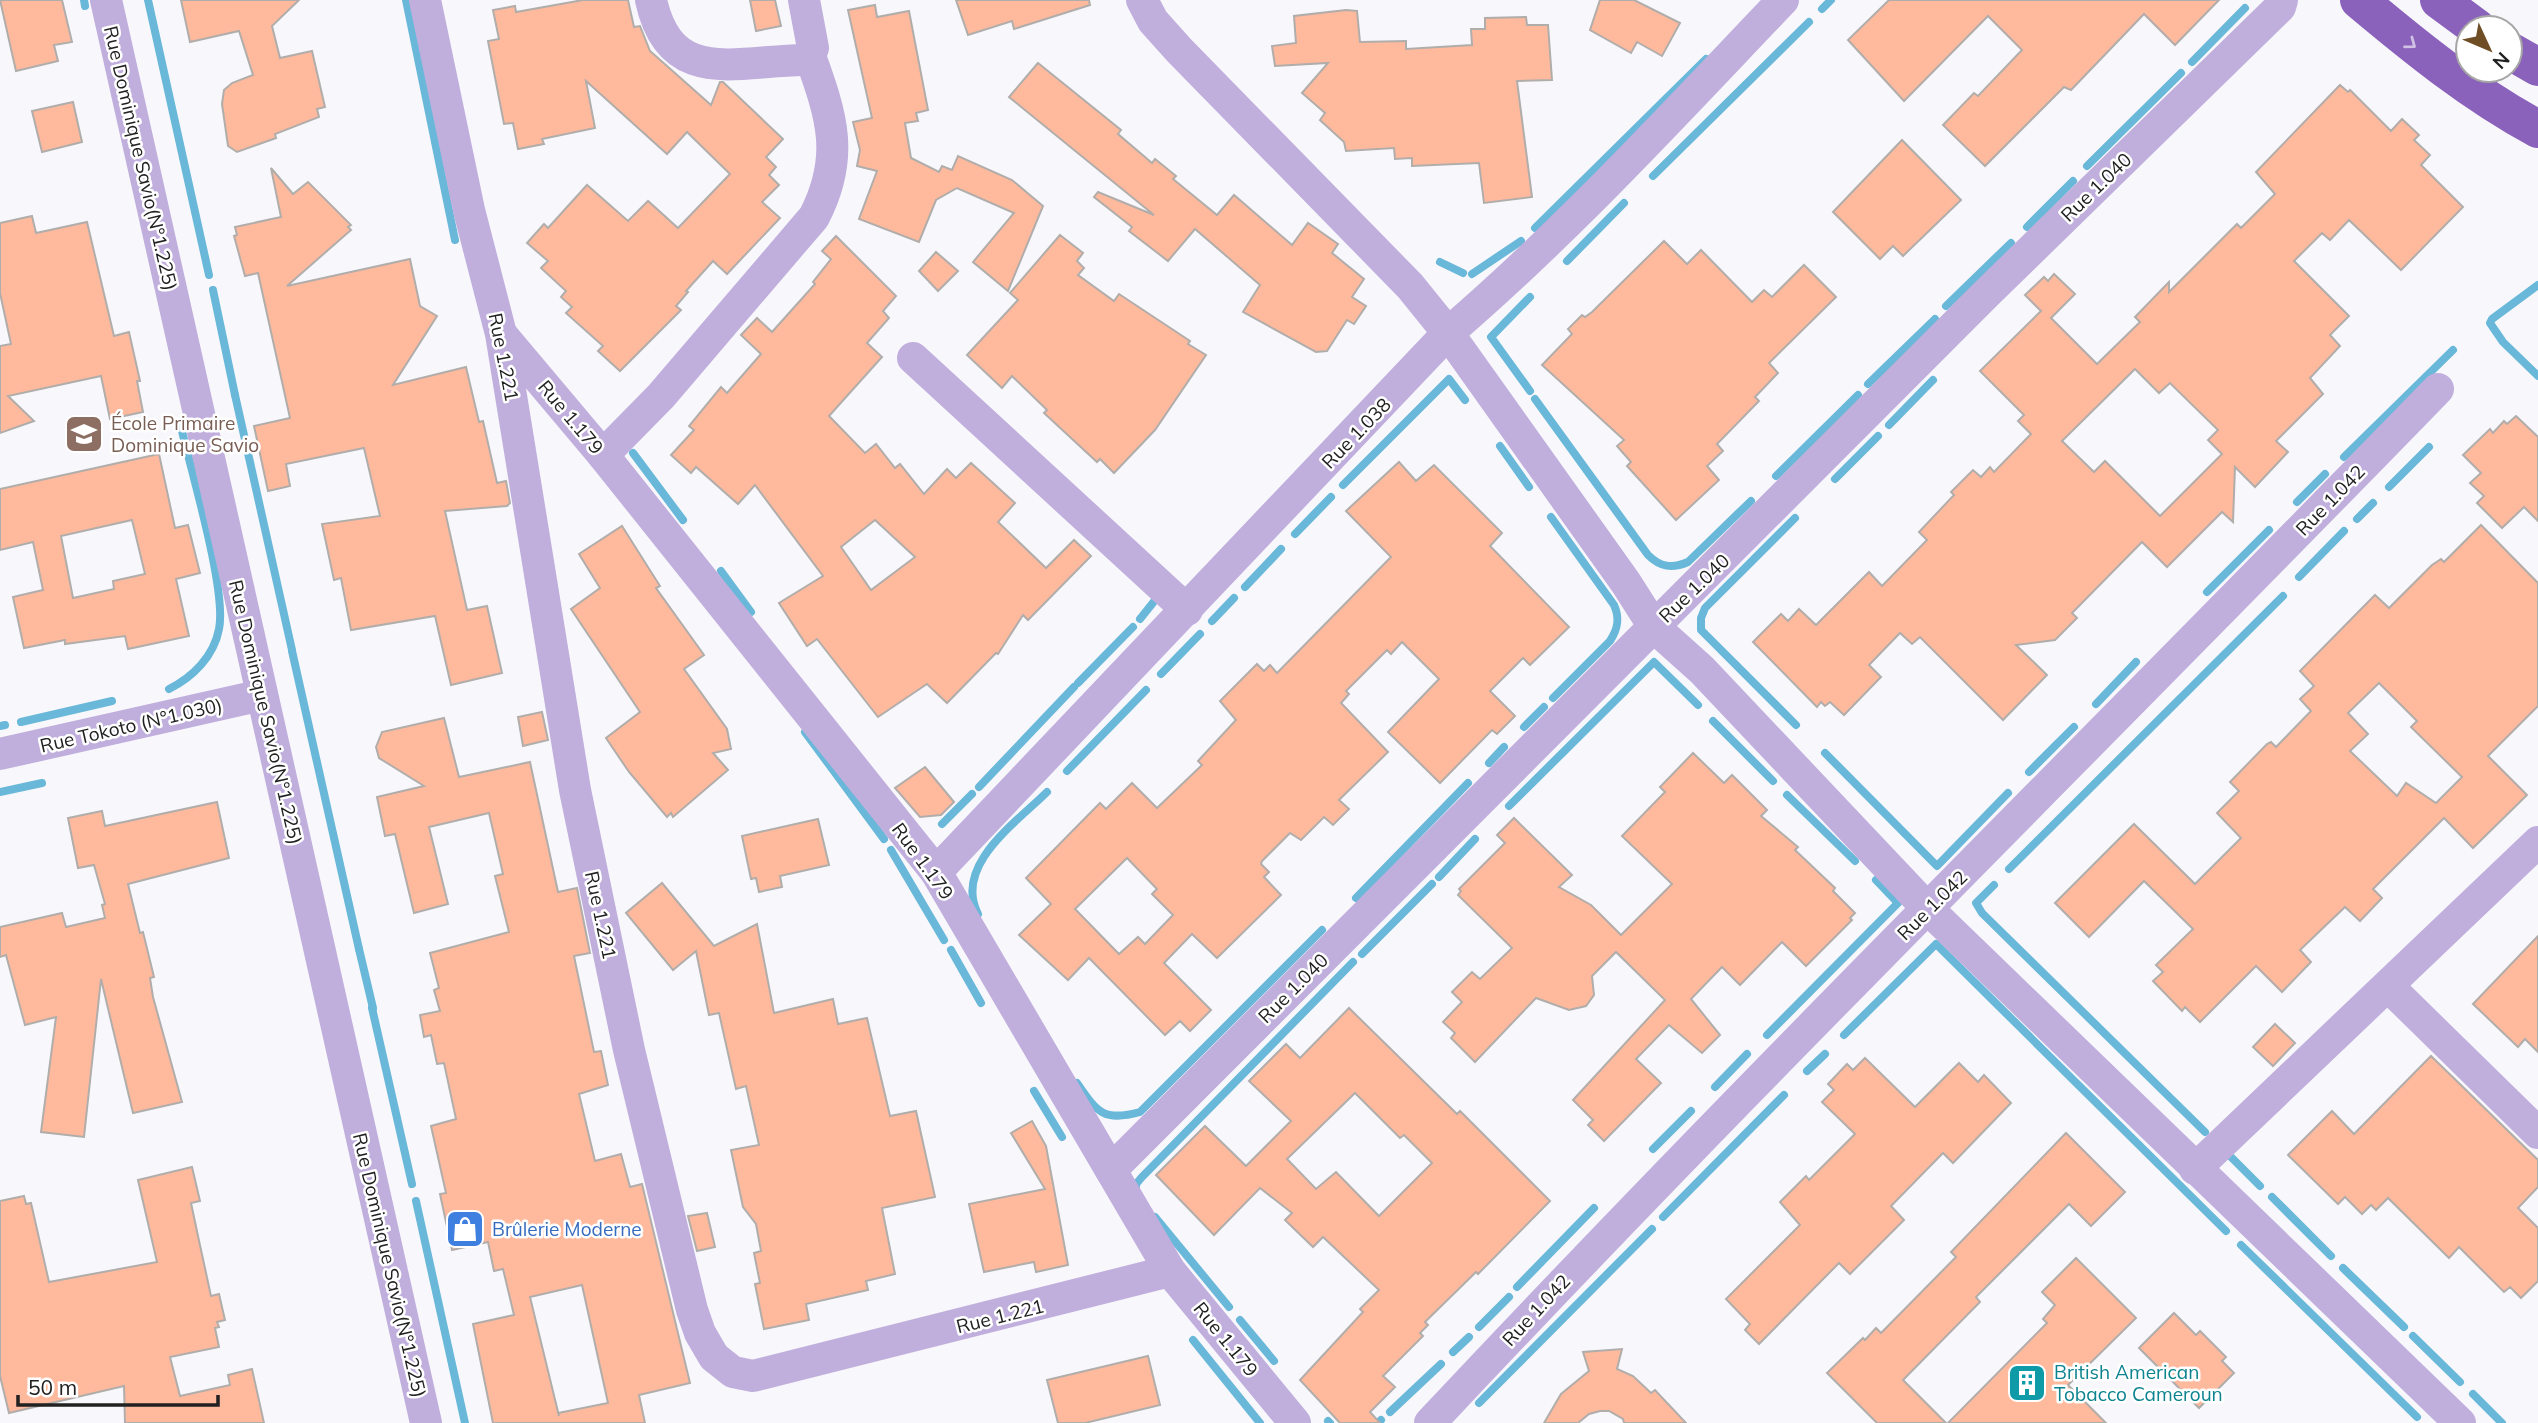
<svg xmlns="http://www.w3.org/2000/svg" width="2538" height="1423" viewBox="0 0 2538 1423" font-family="Mulish,sans-serif">
<style>
.lines{fill:none;stroke-linecap:round;stroke-linejoin:round}
.stream{stroke:#6ab8d9;stroke-width:8}
.building{fill:#ffb99d;stroke:#b1adab;stroke-width:2;fill-rule:evenodd}
.minor{stroke:#c0aedd;stroke-width:32}
.trunk{stroke:#8a62bc;stroke-width:38}
.oneway{stroke:#d0c0e4}
.labels{text-anchor:middle;dominant-baseline:central;stroke-width:5;stroke-linejoin:round;paint-order:stroke}
.street-label{font-size:19px;fill:#212122;stroke:#fff}
.education-label{font-size:19px;fill:#785e54;stroke:#fff;text-anchor:start}
.shop-label{font-size:19px;fill:#366cbe;stroke:#fff;text-anchor:start}
.culture-label{font-size:19px;fill:#0d838f;stroke:#fff;text-anchor:start}
</style>
<rect width="100%" height="100%" fill="#f8f8fc"/>
<g class="lines">
<g class="stream">
<path d="M84 0 85 6"/>
<path d="M148 0 209 275"/>
<path d="M406 0 455 240"/>
<path d="M1822 9 1831 0"/>
<path d="M2192 62 2245 8"/>
<path d="M2087 166 2181 73"/>
<path d="M1653 176 1809 22"/>
<path d="M2027 227 2073 181"/>
<path d="M1535 228 1706 59"/>
<path d="M1567 261 1624 203"/>
<path d="M1440 262 1463 273"/>
<path d="M1472 274 1521 241"/>
<path d="M2538 285 2492 319 2490 323 2503 342 2538 376"/>
<path d="M213 290 235 395"/>
<path d="M1946 306 2011 243"/>
<path d="M1868 384 1935 319"/>
<path d="M1530 391 1491 337 1530 297"/>
<path d="M235 395 292 650"/>
<path d="M1535 399 1648 555C1660 567 1672 569 1688 562L1751 501"/>
<path d="M1889 425 1933 380"/>
<path d="M1500 446 1529 487"/>
<path d="M633 453 683 520"/>
<path d="M2344 457 2453 350"/>
<path d="M1776 476 1858 395"/>
<path d="M1835 479 1878 436"/>
<path d="M1343 485 1449 379 1465 400"/>
<path d="M2389 487 2429 447"/>
<path d="M2297 502 2325 474"/>
<path d="M1551 517 1614 605C1620 618 1618 629 1610 641L1553 698"/>
<path d="M1795 518 1705 608 1701 618V630L1796 725"/>
<path d="M2357 519 2373 503"/>
<path d="M1295 534 1331 497"/>
<path d="M721 571 751 612"/>
<path d="M2299 577 2344 531"/>
<path d="M1245 587 1281 549"/>
<path d="M2207 592 2269 530"/>
<path d="M1140 619 1156 599"/>
<path d="M1212 621 1234 598"/>
<path d="M292 651 359 949"/>
<path d="M1161 674 1200 634"/>
<path d="M1078 683 1133 627"/>
<path d="M169 689C193 677 214 656 219 629 227 591 191 470 181 427"/>
<path d="M2096 704 2136 662"/>
<path d="M1713 721 1773 781"/>
<path d="M21 722 112 701"/>
<path d="M0 726 5 725"/>
<path d="M1524 727 1544 707"/>
<path d="M805 732 884 839"/>
<path d="M1825 753 1937 866 2008 793"/>
<path d="M1489 763 1504 747"/>
<path d="M1067 771 1146 690"/>
<path d="M2029 772 2074 727"/>
<path d="M979 787 1074 687"/>
<path d="M0 792 42 783"/>
<path d="M1787 795 1855 861"/>
<path d="M1509 806 1654 662 1698 705"/>
<path d="M942 824 972 794"/>
<path d="M891 850 944 940"/>
<path d="M2009 869 2283 596"/>
<path d="M1439 877 1475 839"/>
<path d="M1994 885 1976 903 1982 913 2205 1132"/>
<path d="M1356 898 1468 783"/>
<path d="M978 914C953 865 1017 822 1047 792"/>
<path d="M359 949 373 1008"/>
<path d="M951 950 981 1003"/>
<path d="M1362 954 1432 884"/>
<path d="M372 1008 412 1184"/>
<path d="M1767 1035 1898 903 1876 880"/>
<path d="M1844 1035 1936 944 2226 1231"/>
<path d="M1807 1071 1825 1054"/>
<path d="M1077 1083C1097 1112 1103 1122 1140 1112L1322 930"/>
<path d="M1715 1087 1747 1054"/>
<path d="M1034 1091 1062 1137"/>
<path d="M1653 1149 1691 1111"/>
<path d="M2225 1151 2260 1186"/>
<path d="M1136 1192V1184L1142 1177 1353 962"/>
<path d="M2272 1197 2331 1256"/>
<path d="M416 1201 465 1423"/>
<path d="M1155 1217 1229 1307"/>
<path d="M1663 1217 1784 1095"/>
<path d="M2241 1245 2417 1417"/>
<path d="M2343 1268 2404 1327"/>
<path d="M1517 1287 1594 1208"/>
<path d="M1240 1320 1274 1361"/>
<path d="M1479 1327 1509 1297"/>
<path d="M2413 1336 2460 1382"/>
<path d="M1193 1340 1260 1423"/>
<path d="M1453 1352 1469 1337"/>
<path d="M2473 1394 2502 1423"/>
<path d="M1479 1403 1652 1229"/>
<path d="M1390 1412 1441 1364"/>
<path d="M1328 1421 1330 1423"/>
<path d="M1378 1423 1381 1420"/>
</g>
</g>
<g class="building">
<path d="M0 0H62L72 42 54 45 58 61 16 71Z"/>
<path d="M181 0H299L272 26 280 58 312 51 325 107 317 109 319 117 275 134 276 138 237 152 228 146 222 104 224 90 232 83 253 75 239 31 190 42Z"/>
<path d="M583 0H628L634 27 640 26 650 51 711 105 720 82H723L783 139 766 157 776 167 769 175 779 185 762 202 780 218 727 274 713 261 686 291 688 292 676 306 681 310 620 371 598 351 603 346 566 313 572 307 561 297 566 291 541 268 548 261 527 243 544 224 548 228 587 185 628 221 648 201 678 228 730 174 687 132 667 154 586 81 595 128 542 139 544 144 518 149 513 123 504 124 488 41 499 39 493 10 515 6 516 12Z"/>
<path d="M750 0H775L781 26 756 31Z"/>
<path d="M956 0H1089L1090 5 1014 29 1012 21 968 35Z"/>
<path d="M1600 0H1634L1680 23 1662 56 1637 42 1631 53 1590 30Z"/>
<path d="M1889 0H2219L2175 45 2144 14 2071 90 2064 87 1985 166 1943 125 1974 93 1978 96 2022 50 1988 16 1904 101 1848 40Z"/>
<path d="M875 5 877 17 909 11 928 110 916 113 918 121 905 123 911 158 939 172 942 166 952 170 958 156 1012 180 1043 206 1008 291 973 262 1014 213 957 188 936 200 919 242 859 219 877 171 857 166 860 150 853 122 872 118 848 10Z"/>
<path d="M1346 10 1357 11 1360 42 1406 41V49L1472 45 1471 29H1485V18L1526 17 1527 25H1548L1552 80 1517 81 1532 197 1484 203 1479 163 1412 166V158L1395 159 1394 148 1346 151 1344 142 1320 120 1325 113 1302 93 1328 63 1275 66 1272 46 1296 43 1294 16Z"/>
<path d="M1038 63 1121 130 1118 134 1152 163 1155 159 1176 176 1173 179 1217 215 1234 195 1292 245 1308 223 1338 244 1332 253 1364 279 1352 297 1366 306 1354 324 1347 320 1327 351 1316 352 1243 312 1260 285 1195 229 1168 261 1129 231 1132 227 1094 197 1098 192 1154 215 1009 97Z"/>
<path d="M2340 85 2348 92 2350 90 2391 131 2402 119 2419 135 2414 140 2430 155 2421 165 2463 207 2401 270 2349 220 2330 240 2322 233 2294 261 2349 316 2330 335 2340 346 2310 378 2323 394 2276 441 2288 452 2255 487 2235 467 2233 522 2222 512 2167 567 2142 542 2072 613 2077 618 2055 640 2016 645 2047 675 2003 720 1920 637 1912 644 1900 633 1869 665 1881 677 1844 715 1830 702 1825 706 1821 702 1817 707 1753 642 1781 614 1788 621 1799 609 1816 625 1869 572 1882 586 1927 540 1919 532 1954 495 1951 492 1973 470 1981 477 1990 467 1994 472 2031 434 2018 421 2024 415 1980 371 2041 311 2025 295 2044 277 2048 281 2054 274 2075 294 2051 318 2097 364 2140 322 2135 317 2169 282V292L2237 224 2241 228 2275 194 2256 172ZM2135 369 2159 393 2170 383 2218 430 2208 440 2222 454 2160 516 2105 461 2094 472 2062 441Z"/>
<path d="M73 102 82 142 42 152 32 111Z"/>
<path d="M1902 140 1961 200 1903 256 1893 246 1880 259 1833 212Z"/>
<path d="M271 168 293 194 308 182 351 225 348 227 351 230 287 286 410 259 420 306 437 316 393 385 466 367 479 422 483 421 497 483 506 481 510 503 507 506 445 511 467 610 487 606 502 673 451 685 435 616 351 630 341 578 334 580 322 524 380 516 364 448 286 464 290 486 268 491 254 426 290 418 258 273 245 276 234 236 237 235 235 227 281 217Z"/>
<path d="M32 216 36 233 87 222 114 336 129 332 140 381H137L143 412 110 419 101 376 8 396 34 421 0 433V346L11 344 0 293V223Z"/>
<path d="M1060 235 1083 253 1077 261 1084 268 1078 275 1114 301 1119 294 1190 341 1188 344 1206 355 1155 430 1114 473 1100 459 1097 462 1044 413 1047 410 1012 376 1002 388 967 355 1018 300 1010 293Z"/>
<path d="M836 236 896 296 883 311 889 318 867 343 882 357 829 416 865 453 876 444 895 468 900 464 924 494 947 469 956 478 971 463 1015 503 998 522 1046 568 1074 540 1091 556 1028 620 1023 615 998 654 996 653 947 703 927 684 878 717 817 639 807 646 779 603 823 576 755 485 738 504 696 467 691 473 671 455 694 430 689 426 721 387 727 393 761 354 741 335 757 318 772 332 815 284 813 282 831 259 822 251ZM875 520 915 557 871 590 841 547Z"/>
<path d="M1664 241 1687 264 1701 250 1752 302 1764 290 1772 297 1804 265 1836 297 1769 363 1778 373 1755 397 1759 401 1717 444 1723 451 1707 466 1719 480 1676 520 1627 466 1631 462 1617 446 1624 440 1542 365 1572 334 1568 329 1582 315 1585 317 1592 312Z"/>
<path d="M936 252 958 271 938 291 919 271Z"/>
<path d="M2516 416 2538 437V521L2524 507 2502 528 2477 503 2484 496 2470 483 2481 473 2463 455 2490 429 2493 433 2504 421 2507 424Z"/>
<path d="M159 454 175 528 188 525 200 573 176 579 189 636 128 649 125 636 65 644V640L24 648 13 597 43 590 33 542 0 550V489ZM132 520 145 574 113 581 114 589 73 598 61 536Z"/>
<path d="M1399 462 1416 481 1434 465 1502 533 1490 546 1569 627 1530 665 1523 658 1490 691 1515 716 1497 734 1492 730 1440 783 1388 732 1439 679 1402 642 1391 654 1387 650 1346 691 1349 694 1341 703 1388 752 1339 800 1349 809 1333 825 1324 817 1301 840 1290 833 1262 861 1261 864 1269 872 1264 877 1281 895 1217 958 1192 934 1164 963 1211 1010 1190 1031 1180 1021 1165 1035 1089 958 1068 980 1019 935 1051 904 1026 878 1100 803 1106 809 1132 783 1157 808 1202 765 1198 761 1236 720 1220 701 1257 664 1264 671 1270 665 1277 673 1391 557 1346 511ZM1127 858 1157 889 1152 894 1173 915 1145 944 1138 937 1119 954 1075 909Z"/>
<path d="M2481 525 2538 583V706L2488 756 2527 795 2473 848 2444 818 2373 889 2382 898 2360 921 2345 907 2300 950 2311 962 2282 992 2256 966 2200 1022 2185 1007 2182 1011 2153 981 2163 972 2156 965 2193 929 2144 881 2089 937 2055 903 2134 824 2195 884 2241 838 2217 813 2239 791 2230 782 2267 744 2271 742 2276 747 2311 711 2300 699 2314 686 2300 671 2375 595 2389 608 2432 565 2441 559 2444 562ZM2379 683 2417 721 2411 727 2462 777 2436 803 2406 783 2397 796 2350 751 2368 734 2348 713Z"/>
<path d="M622 526 660 586 656 588 704 655 684 669 727 729 731 749 713 753 728 770 673 817 671 813 667 817 629 772 606 738 640 712 571 609 600 588 579 554Z"/>
<path d="M542 712 548 740 523 746 518 717Z"/>
<path d="M444 718 459 777 530 762 558 892 577 888 590 953 574 956 594 1052 601 1051 608 1085 579 1094 595 1161 621 1154 630 1187 642 1184 690 1383 639 1395 645 1423H493L473 1324 514 1315 503 1269 494 1271 488 1242 452 1250 440 1194 446 1193 431 1126 456 1119 444 1063 437 1064 431 1035 424 1037 420 1015 440 1011 434 990 439 988 430 953 509 932 495 876 503 874 489 813 429 827 448 904 414 913 395 834 385 836 377 797 424 786 379 758 376 747 382 732ZM582 1285 608 1403 558 1413 559 1416 530 1297Z"/>
<path d="M1693 753 1724 783 1732 775 1767 810 1761 816 1798 847 1795 850 1835 888 1833 891 1855 913 1850 918 1852 920 1806 966 1782 942 1740 985 1722 967 1691 999 1720 1035 1702 1053 1669 1025 1636 1059 1661 1083 1604 1141 1588 1125 1593 1120 1573 1100 1665 1000 1616 952 1592 976 1594 995 1586 1006 1569 1010 1536 998 1475 1062 1451 1038 1455 1033 1443 1022 1462 1002 1452 992 1472 972 1480 979 1512 948 1458 895 1461 891 1459 889 1505 843 1497 835 1514 818 1572 875 1559 887 1591 905 1621 935 1672 884 1622 836 1665 792 1660 787Z"/>
<path d="M925 767 954 802 941 815 920 817 895 788Z"/>
<path d="M217 802 229 858 128 884 140 933 143 932 154 977 150 978 153 997 182 1102 133 1113 101 979 84 1137 41 1132 56 1017 25 1025 6 955 0 957V927L62 913 66 927 105 918 102 905 105 904 94 865 78 868 68 818 102 811 105 826Z"/>
<path d="M818 819 829 865 780 876 782 887 759 892 756 878 751 879 742 836Z"/>
<path d="M662 883 714 946 757 924 774 1013 833 999 838 1024 867 1018 890 1116 916 1111 935 1197 882 1208 895 1274 866 1281 868 1290 806 1304 809 1320 764 1329 755 1284 760 1283 754 1253 761 1251 756 1224 743 1207 731 1150 759 1145 746 1086 736 1089 719 1013 709 1015 696 951 673 970 626 913Z"/>
<path d="M2538 936V1052L2525 1039 2518 1047 2473 1004Z"/>
<path d="M1349 1008 1457 1114 1460 1111 1550 1201 1478 1274 1476 1272 1425 1322 1428 1325 1420 1333 1423 1336 1383 1376 1395 1387 1370 1412 1380 1423H1340L1300 1380 1363 1312 1360 1309 1379 1290 1323 1237 1313 1247 1285 1220 1292 1213 1260 1188 1214 1235 1156 1175 1205 1126 1246 1166 1291 1121 1249 1081 1286 1044 1300 1058ZM1355 1093 1400 1138 1404 1135 1432 1163 1379 1216 1336 1172 1316 1189 1287 1159Z"/>
<path d="M2275 1024 2295 1043 2273 1066 2253 1047Z"/>
<path d="M2431 1056 2538 1160V1187L2518 1208 2538 1228V1281L2521 1298 2510 1287 2504 1292 2459 1247 2449 1258 2388 1198 2376 1210 2371 1205 2362 1214 2345 1197 2338 1204 2288 1155 2332 1111 2354 1134Z"/>
<path d="M1865 1058 1915 1107 1959 1063 1978 1082 1984 1075 2011 1103 1953 1163 1943 1153 1891 1206 1904 1220 1850 1274 1839 1263 1759 1344 1745 1330 1750 1324 1726 1299 1800 1225 1780 1202 1806 1176 1809 1180 1855 1134 1822 1102 1834 1090 1828 1084 1847 1064 1853 1070Z"/>
<path d="M1032 1121 1046 1146 1068 1265 1036 1272 1034 1262 984 1272 969 1204 1045 1189 1011 1133Z"/>
<path d="M2066 1133 2125 1192 2091 1226 2069 1204 1976 1297 1980 1302 1903 1380 1946 1423H1877L1827 1373 1863 1338 1865 1340 1876 1328 1881 1333 1956 1257 1951 1252Z"/>
<path d="M192 1167 200 1201 191 1203 198 1236 211 1296 219 1294 225 1320 217 1322 219 1327 215 1328 219 1347 170 1357 180 1396 230 1385 228 1375 252 1369 264 1423H125L124 1386 9 1413 0 1376V1201L24 1196 26 1204 31 1203 49 1282 157 1262 138 1180Z"/>
<path d="M707 1213 715 1247 697 1251 688 1216Z"/>
<path d="M2076 1258 2136 1318 2068 1385 2106 1423H1948L2047 1323 2043 1319 2055 1305 2042 1292Z"/>
<path d="M2174 1313 2196 1335 2200 1331 2226 1357 2222 1361 2234 1373 2199 1408 2139 1348Z"/>
<path d="M1622 1349 1617 1369 1633 1376 1651 1393 1655 1390 1686 1423H1624L1623 1419 1609 1411H1600L1589 1414 1578 1423H1544L1561 1394 1589 1371 1583 1352Z"/>
<path d="M1148 1356 1160 1405 1085 1423H1058L1047 1380Z"/>
</g>
<g class="lines">
<g class="minor">
<path d="M106 0 426 1423"/>
<path d="M425 0 469 210 501 334 575 790 629 1050 692 1310 700 1333 714 1357 733 1372 753 1376 1170 1271"/>
<path d="M651 0C670 87 735 61 803 60L810 56"/>
<path d="M804 0 813 48 810 56"/>
<path d="M1142 0 1153 21 1179 50 1410 286 1448 333 1626 583 1654 627 1702 670 1928 909 2460 1423"/>
<path d="M502 335 603 455 936 872 1170 1271 1295 1423"/>
<path d="M913 358 1187 610"/>
<path d="M603 455 661 396 814 217C845 157 832 117 810 56"/>
<path d="M0 754 262 695"/>
<path d="M936 872 1448 333C1568 230 1674 114 1783 0"/>
<path d="M2389 987 2538 1133"/>
<path d="M2195 1169 2538 842"/>
<path d="M1111 1170 1984 296 2280 7 2282 0"/>
<path d="M1430 1423C1759 1072 2102 735 2438 389"/>
</g>
<g class="trunk">
<path d="M2359 0C2415 47 2473 94 2538 129"/>
<path d="M2439 0 2477 28"/>
<path d="M2510 51 2538 67"/>
</g>
</g>
<defs><path id="oneway-chevron" d="M-2-3.5L2.5 0L-2 3.5" fill="none" stroke-width="1.6" stroke-linecap="round" stroke-linejoin="round" transform="scale(1.75)"/></defs>
<use class="oneway" href="#oneway-chevron" transform="translate(2411 44) rotate(37)"/>
<defs>
<symbol id="school-square" viewBox="-11 -11 22 22"><rect x="-9" y="-9" width="18" height="18" rx="4" fill="#8d6e63" stroke="#fff"/><path d="M0-5L7-2L0 1L-7-2ZM-4 1L0 2.5L4 1V4Q0 6-4 4Z" fill="#fff"/></symbol>
<symbol id="shop-square" viewBox="-11 -11 22 22"><rect x="-9" y="-9" width="18" height="18" rx="4" fill="#3f7fe0" stroke="#fff"/><path d="M-5-2.5h2.3a2.7 3.5 0 0 1 5.4 0H5L5.5 6h-11ZM-1.5-2.5h3a1.5 2.3 0 0 0-3 0Z" fill="#fff"/></symbol>
<symbol id="building-square" viewBox="-11 -11 22 22"><rect x="-9" y="-9" width="18" height="18" rx="4" fill="#0f9aa8" stroke="#fff"/><path d="M-4-6H4V6H1V3H-1V6H-4ZM-2.5-4.3h1.7v1.8h-1.7ZM.8-4.3h1.7v1.8H.8ZM-2.5-1h1.7V.8h-1.7ZM.8-1h1.7V.8H.8Z" fill="#fff"/></symbol>
</defs>
<g fill-rule="evenodd">
<use href="#school-square" x="62" y="412" width="44" height="44"/>
<use href="#shop-square" x="443" y="1207" width="44" height="44"/>
<use href="#building-square" x="2005" y="1361" width="44" height="44"/>
</g>
<g class="labels">
<g class="street-label">
<text transform="translate(141 158) rotate(77)">Rue Dominique Savio(N°1.225)</text>
<text transform="translate(2096 187) rotate(-44)">Rue 1.040</text>
<text transform="translate(504 357) rotate(79)">Rue 1.221</text>
<text transform="translate(571 417) rotate(50)">Rue 1.179</text>
<text transform="translate(1356 433) rotate(-46)">Rue 1.038</text>
<text transform="translate(2330 500) rotate(-46)">Rue 1.042</text>
<text transform="translate(1694 588) rotate(-44)">Rue 1.040</text>
<text transform="translate(266 712) rotate(77)">Rue Dominique Savio(N°1.225)</text>
<text transform="translate(131 725) rotate(-13)">Rue Tokoto (N°1.030)</text>
<text transform="translate(923 861) rotate(54)">Rue 1.179</text>
<text transform="translate(1932 905) rotate(-45)">Rue 1.042</text>
<text transform="translate(601 915) rotate(78)">Rue 1.221</text>
<text transform="translate(1293 988) rotate(-45)">Rue 1.040</text>
<text transform="translate(390 1265) rotate(77)">Rue Dominique Savio(N°1.225)</text>
<text transform="translate(1536 1310) rotate(-47)">Rue 1.042</text>
<text transform="translate(1000 1316) rotate(-14)">Rue 1.221</text>
<text transform="translate(1226 1339) rotate(51)">Rue 1.179</text>
</g>
<g class="education-label">
<text x="111" y="423">École Primaire<tspan x="111" dy="22">Dominique Savio</tspan></text>
</g>
<g class="shop-label">
<text x="492" y="1229">Brûlerie Moderne</text>
</g>
<g class="culture-label">
<text x="2054" y="1372">British American<tspan x="2054" dy="22">Tobacco Cameroun</tspan></text>
</g>
</g>
<g transform="translate(2489 49) rotate(134)"><circle r="33" fill="#ffffff" stroke="#a6a6a7" stroke-width="2"/>
<path d="M0-5L12 26L0 18L-12 26Z" fill="#6f4e25"/>
<text y="-10" font-size="19" font-weight="bold" text-anchor="middle" fill="#212122">N</text>
</g>
<path d="M18 1395v10h200v-10" fill="none" stroke="#212122" stroke-width="3.5"/>
<text x="28" y="1395" font-size="21" fill="#212122" stroke="#ffffff" stroke-width="5" paint-order="stroke">50 m</text>
</svg>
